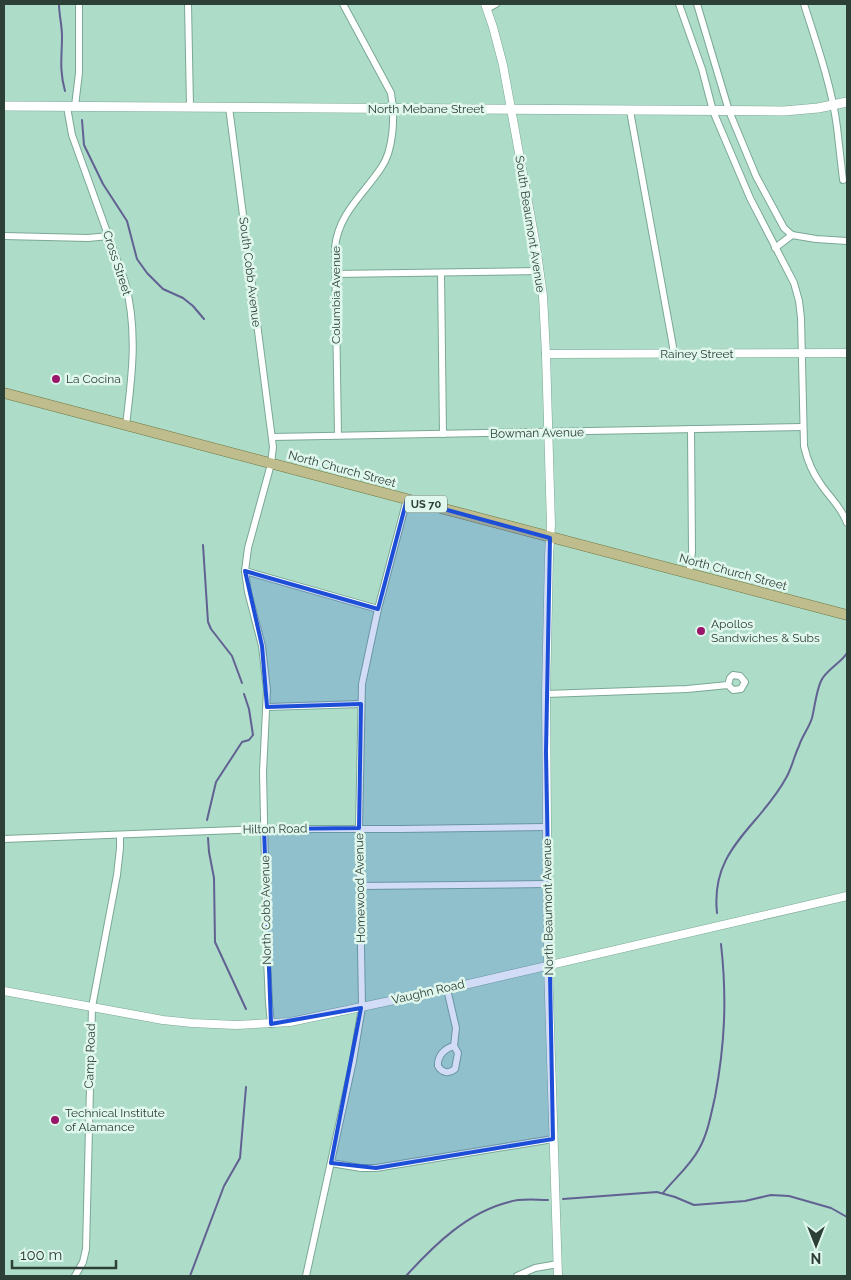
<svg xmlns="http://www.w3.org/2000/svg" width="851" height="1280" viewBox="0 0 851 1280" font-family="Raleway,sans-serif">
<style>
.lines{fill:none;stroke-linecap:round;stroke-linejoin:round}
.stream{stroke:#616192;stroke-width:2}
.minor-casing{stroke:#7ba896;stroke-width:8}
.tertiary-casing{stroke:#7ba896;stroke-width:9}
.secondary-casing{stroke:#7ba896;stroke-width:10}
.primary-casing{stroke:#70753e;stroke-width:11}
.minor{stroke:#fff;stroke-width:6}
.tertiary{stroke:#fff;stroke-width:8}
.secondary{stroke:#fff;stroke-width:9}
.primary{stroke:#bfbd8d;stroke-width:10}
.marked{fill:#1d4ed8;fill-opacity:0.2;stroke:#1d4ed8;stroke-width:4;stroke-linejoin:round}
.poi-dot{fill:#99166b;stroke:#e0f7ed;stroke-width:2}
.labels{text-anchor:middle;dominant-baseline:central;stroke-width:5;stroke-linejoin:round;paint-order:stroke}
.shield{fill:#e0f7ed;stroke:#63776e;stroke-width:1}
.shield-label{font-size:11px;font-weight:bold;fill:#2d4038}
.street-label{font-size:12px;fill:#2d4038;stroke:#e0f7ed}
.poi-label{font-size:12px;fill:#2d4038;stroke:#e0f7ed;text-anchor:start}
</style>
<rect width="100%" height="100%" fill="#addcc8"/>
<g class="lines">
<g class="stream">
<path d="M59 4C59 15 62 25 62 36 62 57 59 69 65 91"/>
<path d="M82 120 84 145 103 184 127 221 137 259 147 273 163 289 183 298 193 306 204 319"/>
<path d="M203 545 208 622 211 629 232 656 242 683"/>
<path d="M207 820 216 782 242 742 249 740 253 735 249 709 244 694"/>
<path d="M208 838 209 852 214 878 215 942 246 1009"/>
<path d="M717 913C710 848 759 828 786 778 792 768 794 756 799 746 802 736 809 728 812 718 815 706 816 692 821 681 826 670 841 663 847 653"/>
<path d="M663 1193C675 1178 690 1166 699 1149 708 1133 711 1114 715 1097 725 1044 727 998 721 944"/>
<path d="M563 1199 657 1192 675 1197 694 1205 745 1201 771 1195 789 1196 831 1208 847 1217"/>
<path d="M190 1276 224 1186 240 1158 246 1087"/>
<path d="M406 1276C434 1245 468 1212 509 1202 521 1198 535 1200 548 1200"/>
</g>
<defs>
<g id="minor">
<path d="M188 4 190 107"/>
<path d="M679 4 702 69 713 111 750 198 794 283 799 301 801 318 804 446C807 459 812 472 820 483 829 497 841 506 847 523"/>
<path d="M697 4 729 111 756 176 784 228 792 235"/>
<path d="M804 4C816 42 832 87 837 127 839 145 841 162 843 180"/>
<path d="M487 9 496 4"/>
<path d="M75 106 79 73V4"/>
<path d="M67 107 72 135 125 282C138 330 132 377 126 425"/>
<path d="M229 107 273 447 271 464 248 548 245 571 248 592 262 646 267 690 263 772 267 958 269 1003 271 1024"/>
<path d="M630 111 672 341 674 354"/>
<path d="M792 235 816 239 847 241"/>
<path d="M4 236 88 238 109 236"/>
<path d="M775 248 792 235"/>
<path d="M441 273 443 434"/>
<path d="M335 274 540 271"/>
<path d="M338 435 335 247C339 213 363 195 381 168 394 150 395 115 391 93L343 4"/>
<path d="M272 437 802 427"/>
<path d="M245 571 378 609"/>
<path d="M689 574 692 552 691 429"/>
<path d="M546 694 687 689 728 685 733 690 741 689 745 682 740 676 733 675 730 678 728 685"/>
<path d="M267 707 361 704"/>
<path d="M4 839 264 829H401L547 827"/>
<path d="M360 886 548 884"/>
<path d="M447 989 456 1028 454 1046"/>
<path d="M454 1046 458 1053 455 1069C449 1074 442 1073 438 1066 437 1056 445 1048 454 1046Z"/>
<path d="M331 1163 361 1168H376L553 1139"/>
<path d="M75 1276 83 1262 86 1249 92 1007 117 875 120 848V835"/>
<path d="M306 1276 353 1061 362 1007 359 828 362 684 378 609 407 499"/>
<path d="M517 1276 535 1268 558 1264"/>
</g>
<g id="tertiary">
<path d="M485 4 493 27 503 65 536 246 543 296 546 354 551 525 549 555 546 694 548 965 558 1276"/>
<path d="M546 354 847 353"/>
<path d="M4 991 163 1020 192 1023 236 1025 290 1022 447 989 847 896"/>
</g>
<path id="secondary" d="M4 106 784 111 818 108 847 102"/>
<path id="primary" d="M4 393 847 615"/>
</defs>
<use href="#minor" class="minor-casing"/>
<use href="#tertiary" class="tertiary-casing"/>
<use href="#secondary" class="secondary-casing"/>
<use href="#primary" class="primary-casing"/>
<use href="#minor" class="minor"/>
<use href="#tertiary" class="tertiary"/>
<use href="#secondary" class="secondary"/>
<use href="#primary" class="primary"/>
</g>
<path class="marked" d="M407 499 550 538 546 752 553 1139 376 1168 331 1163 361 1008 271 1024 264 829 359 828 361 704 267 707 262 646 245 571 378 609Z"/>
<g class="poi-dot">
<circle cx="56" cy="379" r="5"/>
<circle cx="701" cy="631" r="5"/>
<circle cx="55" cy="1120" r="5"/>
</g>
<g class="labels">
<rect class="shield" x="405" y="495.5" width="42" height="17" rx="4"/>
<g class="shield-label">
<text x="426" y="504">US 70</text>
</g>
<g class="street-label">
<text x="426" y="109">North Mebane Street</text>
<text transform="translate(530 224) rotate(81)">South Beaumont Avenue</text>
<text transform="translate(117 263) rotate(72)">Cross Street</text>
<text transform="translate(250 272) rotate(83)">South Cobb Avenue</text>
<text transform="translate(336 295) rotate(-90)">Columbia Avenue</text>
<text x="697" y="354">Rainey Street</text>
<text transform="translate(537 433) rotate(-1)">Bowman Avenue</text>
<text transform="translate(342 469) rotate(15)">North Church Street</text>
<text transform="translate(733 572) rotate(15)">North Church Street</text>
<text transform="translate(275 829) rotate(-1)">Hilton Road</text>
<text transform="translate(360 888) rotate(-91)">Homewood Avenue</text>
<text transform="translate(548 907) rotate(-91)">North Beaumont Avenue</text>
<text transform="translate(266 910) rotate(-91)">North Cobb Avenue</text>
<text transform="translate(428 992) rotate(-13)">Vaughn Road</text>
<text transform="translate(90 1056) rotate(-88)">Camp Road</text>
</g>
<g class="poi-label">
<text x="66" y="379">La Cocina</text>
<text x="711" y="624">Apollos<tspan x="711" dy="14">Sandwiches &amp; Subs</tspan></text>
<text x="65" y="1113">Technical Institute<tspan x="65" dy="14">of Alamance</tspan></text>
</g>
</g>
<rect width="851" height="1280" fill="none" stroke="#2d4038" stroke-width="10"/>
<g transform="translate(816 1245) rotate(180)" stroke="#e0f7ed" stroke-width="4" paint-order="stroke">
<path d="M0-4L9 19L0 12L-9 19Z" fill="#2d4038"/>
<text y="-8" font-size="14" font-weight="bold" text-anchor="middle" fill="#2d4038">N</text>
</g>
<path d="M12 1260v8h104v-8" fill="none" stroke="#2d4038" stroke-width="2.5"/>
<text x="20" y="1260" font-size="15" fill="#2d4038" stroke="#e0f7ed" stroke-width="4" paint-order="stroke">100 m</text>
</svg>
